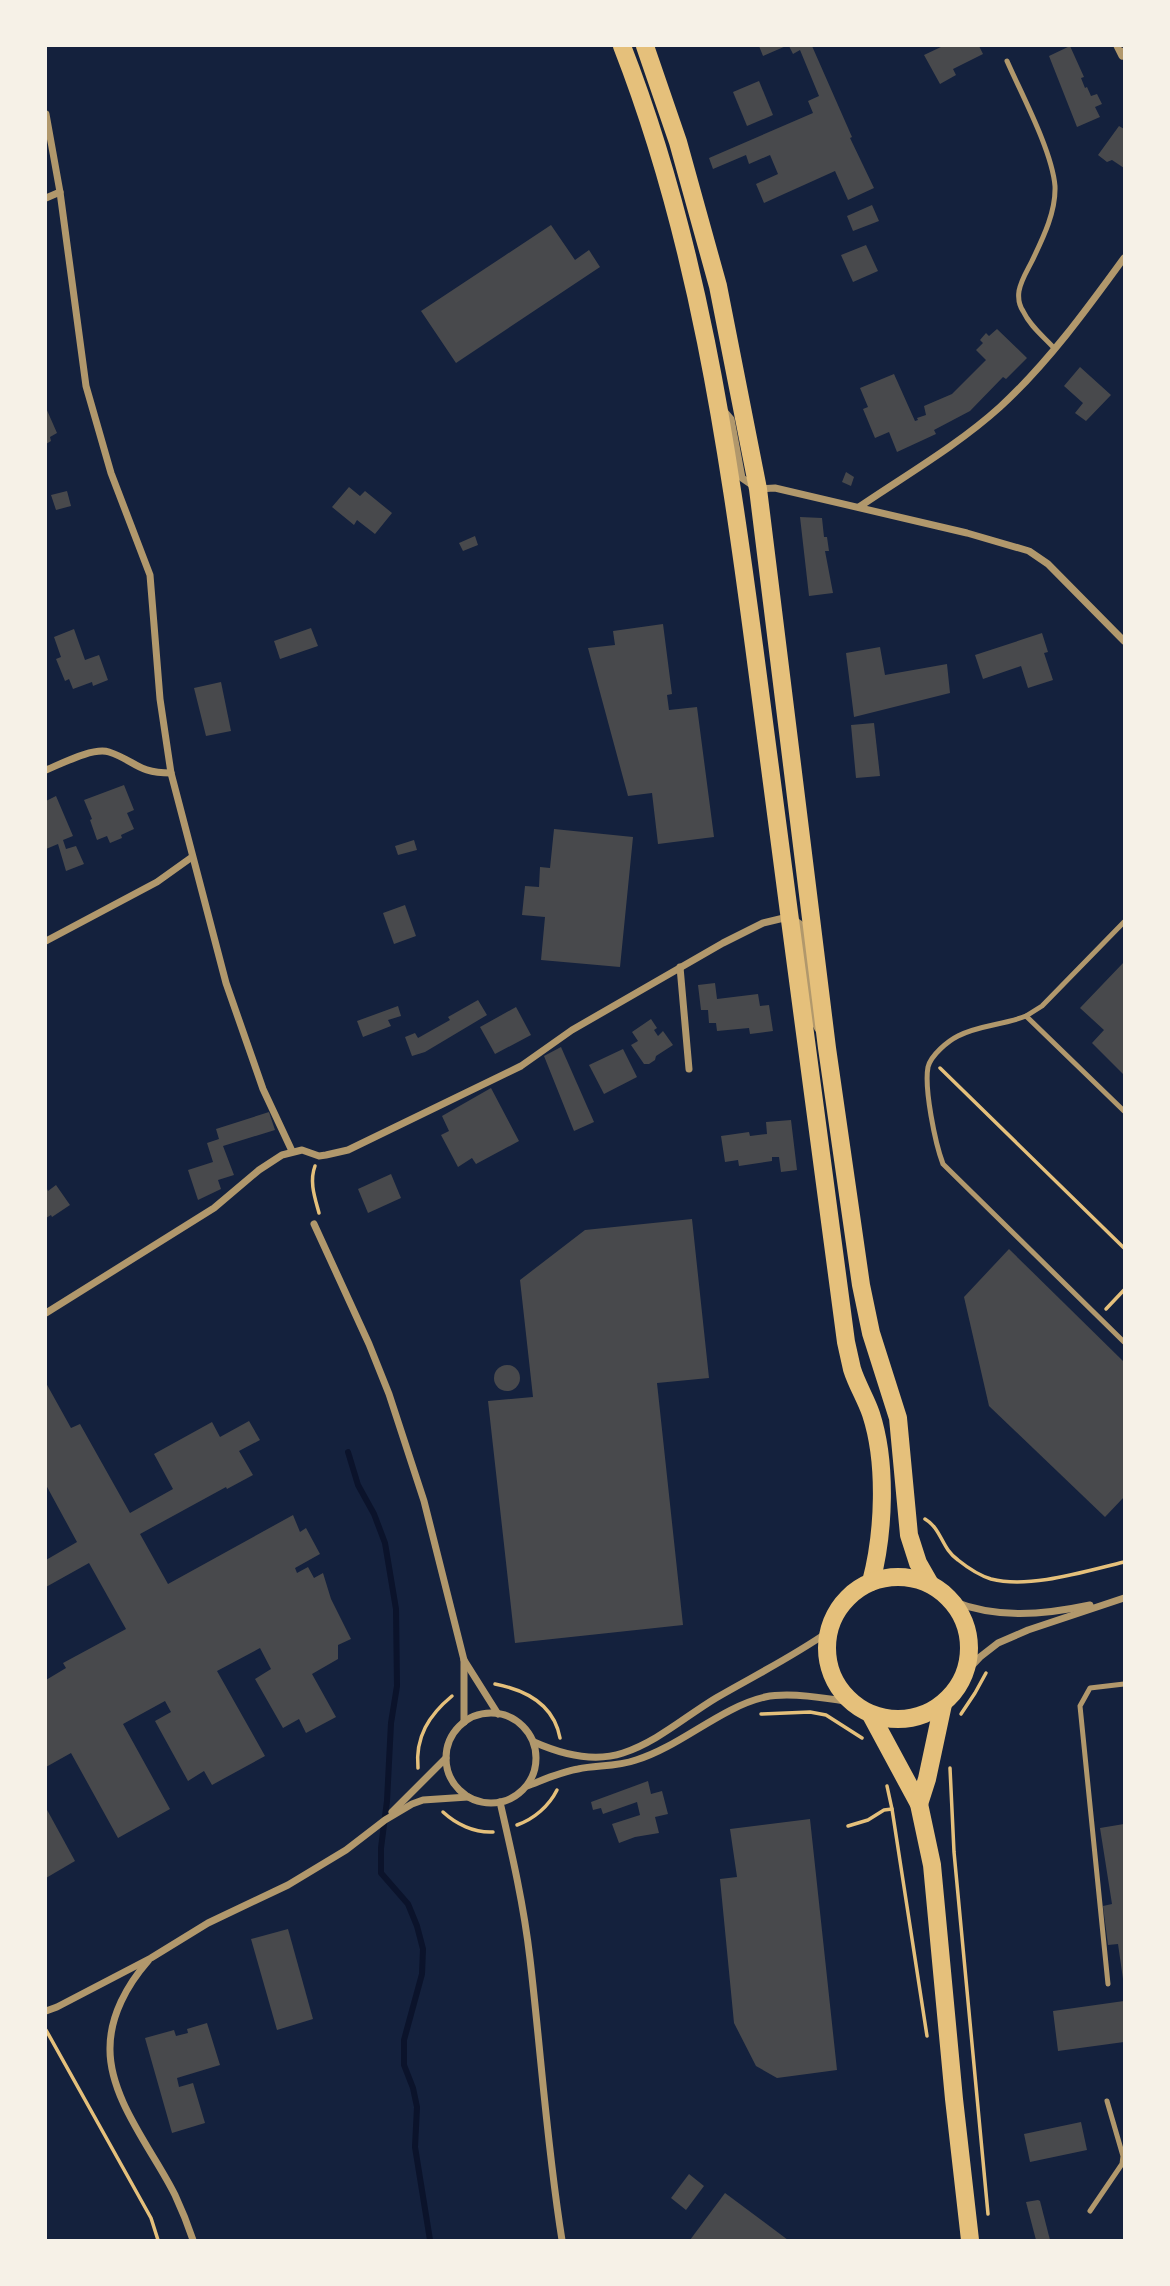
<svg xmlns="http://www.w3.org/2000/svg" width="1170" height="2286" viewBox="0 0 1170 2286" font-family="Roboto,sans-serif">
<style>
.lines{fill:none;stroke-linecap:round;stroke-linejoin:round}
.stream{stroke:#0b132b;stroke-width:6}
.building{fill:#48494c}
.path{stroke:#e5c07b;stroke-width:3.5}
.service{stroke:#b1986c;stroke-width:5}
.minor{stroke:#b1986c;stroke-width:7}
.primary{stroke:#e5c07b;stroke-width:18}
</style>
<rect width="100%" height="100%" fill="#14213d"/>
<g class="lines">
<path class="stream" d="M348 1452 358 1485 374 1514 385 1543 396 1609 397 1686 391 1723 387 1801 381 1848V1873L408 1904 417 1926 423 1949 422 1974 404 2040V2065L413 2088 417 2107 415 2147 430 2240"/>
</g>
<g class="building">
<path d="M759 46H786L763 56Z"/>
<path d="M789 46H812L852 137 850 138 874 188 848 200 835 171 764 203 756 184 778 174 770 155 749 164 746 155 713 169 709 158 813 113 808 101 819 96 800 50 793 54Z"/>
<path d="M943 46H979L983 54 953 69 956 75 940 84 924 55Z"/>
<path d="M1070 46 1084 77 1081 78 1085 88 1087 87 1091 96 1097 94 1102 104 1095 107 1100 117 1077 127 1049 56Z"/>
<path d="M759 81 773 115 747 126 733 92Z"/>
<path d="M1119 126 1124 129V168L1112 160 1107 162 1098 155Z"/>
<path d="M872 205 879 221 853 231 847 216Z"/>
<path d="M551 225 575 260 589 250 600 267 456 363 421 311Z"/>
<path d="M866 245 878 271 853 282 841 255Z"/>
<path d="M997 329 1027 358 1006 379 1003 377 970 411 934 430 936 434 897 452 889 432 875 438 863 409 868 407 860 388 894 374 915 421 918 420 917 418 926 415 924 406 952 394 986 360 976 350 983 343 980 340 986 333 989 336Z"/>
<path d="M1080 367 1111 395 1086 421 1075 413 1083 403 1064 386Z"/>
<path d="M46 408 57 433 50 437 51 441 46 444Z"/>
<path d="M846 472 854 477 851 486 842 482Z"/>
<path d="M349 487 360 496 365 491 392 513 375 534 357 520 354 525 332 507Z"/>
<path d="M67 491 71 506 56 510 51 495Z"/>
<path d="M800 517 822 518 824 537H827L829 551H825L833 593 809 596Z"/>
<path d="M475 536 478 545 463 551 459 543Z"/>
<path d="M663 624 672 694 667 695 669 710 697 707 714 837 658 844 652 793 628 796 588 648 615 645 613 631Z"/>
<path d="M311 628 318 646 280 659 274 641Z"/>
<path d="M74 629 85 660 99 655 108 680 93 686 92 682 73 689 69 679 65 681 56 659 61 657 54 637Z"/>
<path d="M1042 633 1048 652 1044 653 1053 680 1028 688 1021 666 983 679 975 655Z"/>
<path d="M880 647 885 675 947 664 950 693 854 717 846 653Z"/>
<path d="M221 682 231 731 206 736 194 688Z"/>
<path d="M874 723 880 776 856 778 851 725Z"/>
<path d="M124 785 134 810 127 813 134 829 121 835 122 838 110 843 107 836 97 840 90 820 92 819 84 800Z"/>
<path d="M56 796 73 836 63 840 66 849 76 846 84 864 66 871 58 844 46 849V801Z"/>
<path d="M554 829 633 837 620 967 541 960 545 917 522 915 525 886 539 887 540 867 550 868Z"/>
<path d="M414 840 417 850 398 855 395 846Z"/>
<path d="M405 905 416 936 394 944 383 913Z"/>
<path d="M1124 962V1075L1092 1043 1104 1030 1080 1008Z"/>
<path d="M715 983 717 999 758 994 760 1006 769 1005 773 1031 750 1034 749 1028 717 1031 716 1023H709L708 1010H701L698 985Z"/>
<path d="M478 1000 487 1015 425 1052 412 1056 405 1037 415 1033 418 1038 450 1020 448 1017Z"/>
<path d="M398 1006 401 1016 388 1020 391 1026 363 1037 357 1021Z"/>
<path d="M516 1007 531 1035 495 1054 480 1027Z"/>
<path d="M651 1019 657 1028 654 1030 658 1036 663 1031 673 1045 656 1056 655 1060 649 1064H644L631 1045 638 1041 632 1032Z"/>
<path d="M561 1047 594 1122 574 1131 544 1056Z"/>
<path d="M623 1049 637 1077 604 1094 589 1065Z"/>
<path d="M491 1088 519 1141 476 1164 472 1158 458 1167 441 1135 449 1131 442 1116Z"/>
<path d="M269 1112 275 1130 223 1146 234 1175 218 1180 221 1189 198 1200 188 1170 213 1162 207 1143 219 1139 216 1129Z"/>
<path d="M791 1120 797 1170 781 1172 779 1157H772V1161L739 1166 738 1160 725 1162 721 1136 749 1132 750 1136 767 1134 766 1122Z"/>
<path d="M391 1174 401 1198 368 1213 358 1189Z"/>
<path d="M56 1185 70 1205 52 1217 51 1215 46 1218V1187L48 1191Z"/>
<path d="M692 1219 709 1378 657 1383 683 1625 515 1643 488 1401 533 1397 520 1280 585 1230Z"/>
<path d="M1009 1249 1124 1362V1497L1105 1517 989 1406 964 1297Z"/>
<circle cx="507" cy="1378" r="13"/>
<path d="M46 1383 71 1428 80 1424 130 1513 173 1489 154 1454 212 1422 220 1437 249 1421 260 1440 239 1451 253 1475 227 1489 226 1487 140 1534 168 1584 293 1515 300 1532 306 1528 320 1554 295 1568 297 1573 308 1567 314 1578 323 1573 331 1599 351 1639 338 1645V1659L312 1674 336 1717 306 1733 299 1719 283 1728 255 1679 271 1669 260 1648 217 1671 265 1756 212 1785 204 1771 188 1781 155 1721 171 1712 165 1701 123 1724 170 1809 118 1838 71 1753 46 1767V1680L66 1668 63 1663 126 1629 89 1563 46 1587V1560L77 1542 46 1485Z"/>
<path d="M648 1781 651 1794 662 1791 668 1814 655 1817 659 1833 635 1837 619 1843 612 1824 640 1815 637 1802 603 1814 601 1808 593 1810 591 1802Z"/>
<path d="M46 1808 75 1861 46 1878Z"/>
<path d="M810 1819 837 2070 777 2078 756 2066 734 2023 720 1879 737 1877 730 1829Z"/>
<path d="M1124 1824V1979H1123L1118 1944 1108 1945 1103 1906 1112 1904 1100 1828Z"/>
<path d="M288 1929 313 2019 277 2030 251 1939Z"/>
<path d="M1124 2001V2042L1058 2051 1053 2011Z"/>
<path d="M207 2023 220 2065 177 2078 179 2087 193 2083 205 2123 172 2133 145 2038 174 2030 176 2036 188 2033 187 2029Z"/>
<path d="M1081 2122 1087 2150 1030 2162 1024 2134Z"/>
<path d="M689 2174 704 2186 686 2210 671 2198Z"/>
<path d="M725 2193 788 2240H690Z"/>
<path d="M1038 2200 1040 2201 1050 2240H1036L1026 2202Z"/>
</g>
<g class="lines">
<g class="path">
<path d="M940 1068 1124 1248"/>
<path d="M315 1166C309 1182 315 1198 319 1213"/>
<path d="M1106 1309 1124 1290"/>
<path d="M925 1519C942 1529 941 1548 958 1560 968 1568 978 1575 991 1579 1030 1589 1086 1571 1124 1562"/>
<path d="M495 1684C526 1690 554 1705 560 1738"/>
<path d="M761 1714 810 1712 826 1715 862 1738"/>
<path d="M961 1714 975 1693 986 1673"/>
<path d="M418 1768C415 1737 429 1715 452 1696"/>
<path d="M950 1768 954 1852 988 2214"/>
<path d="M892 1809 927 2036"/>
<path d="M443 1812C456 1824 474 1833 493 1832"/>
<path d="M517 1825C534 1819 549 1806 557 1790"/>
<path d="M848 1826 868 1820 884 1810 892 1809 887 1786"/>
<path d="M46 2030 151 2218 158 2240"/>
</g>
<g class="service">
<path d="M1007 61C1022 95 1052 151 1055 186 1056 212 1043 238 1032 261 1027 271 1021 280 1019 291 1018 298 1019 305 1023 311 1030 326 1043 336 1054 348"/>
<path d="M1026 1016 1042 1006 1124 922"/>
<path d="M1124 1111 1026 1016C1004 1025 979 1025 958 1036 948 1041 931 1055 928 1067 924 1088 935 1143 943 1164L1124 1342"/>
<path d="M1108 1984 1080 1706 1090 1688 1124 1684"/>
<path d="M1090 2211 1122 2164 1123 2156 1107 2101"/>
</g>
<g class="minor">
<path d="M1117 46 1122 56 1124 51"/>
<path d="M46 114 60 192 86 386 111 473 150 575 160 699 171 773 226 983 263 1089 292 1151"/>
<path d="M46 198 60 192"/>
<path d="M725 412 731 419 742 478 758 489 775 488 967 533 1029 551 1048 564 1124 641"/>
<path d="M859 507C906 475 958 445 1000 407 1047 364 1087 309 1124 258"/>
<path d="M46 770C61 764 93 747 109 752 136 761 137 773 171 773"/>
<path d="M794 920 800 924 813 1019 818 1029"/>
<path d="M46 941 157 882 192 857"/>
<path d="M680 967 689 1069"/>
<path d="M314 1224 369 1344 389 1394 424 1501 464 1660V1722"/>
<path d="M46 1313 214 1208 259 1170 282 1155 302 1150 319 1156 326 1155 348 1150 521 1066 572 1030 723 943 763 923 788 917"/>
<path d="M952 1601C997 1619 1043 1615 1090 1605"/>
<path d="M464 1660 498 1714"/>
<path d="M965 1673 980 1657 998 1643 1028 1630 1124 1598"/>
<circle cx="491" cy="1758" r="45"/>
<path d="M534 1742C561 1754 593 1763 623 1753 657 1742 686 1716 716 1698 754 1676 792 1657 828 1632"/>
<path d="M527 1786C543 1780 560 1772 578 1769 597 1765 616 1767 636 1760 681 1746 721 1707 765 1697 789 1692 826 1698 850 1702"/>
<path d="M500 1802C512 1854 524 1906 530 1959 541 2053 547 2147 562 2240"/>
<path d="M392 1812 446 1758"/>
<path d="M148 1961C127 1985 110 2016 110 2048 109 2099 154 2152 175 2195 182 2210 188 2225 193 2240"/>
<path d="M46 2011 57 2007 151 1958 208 1923 288 1885 346 1850 385 1820 412 1804 423 1800 468 1797"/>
</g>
<g class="primary">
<path d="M622 46C697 238 727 443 754 646 785 878 814 1110 846 1342 848 1351 850 1360 852 1369 857 1385 866 1399 871 1414 887 1463 884 1533 871 1582"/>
<path d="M645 46 678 142 718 286 758 489 827 1048 861 1285 871 1333 898 1418 909 1535 918 1563 930 1584"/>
<circle cx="898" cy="1648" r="71"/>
<path d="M871 1715 919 1804 932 1865 954 2099 970 2240"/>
<path d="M919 1804 927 1779 943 1704"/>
</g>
</g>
<rect width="1170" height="2286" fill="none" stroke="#f6f1e7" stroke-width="94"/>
</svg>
